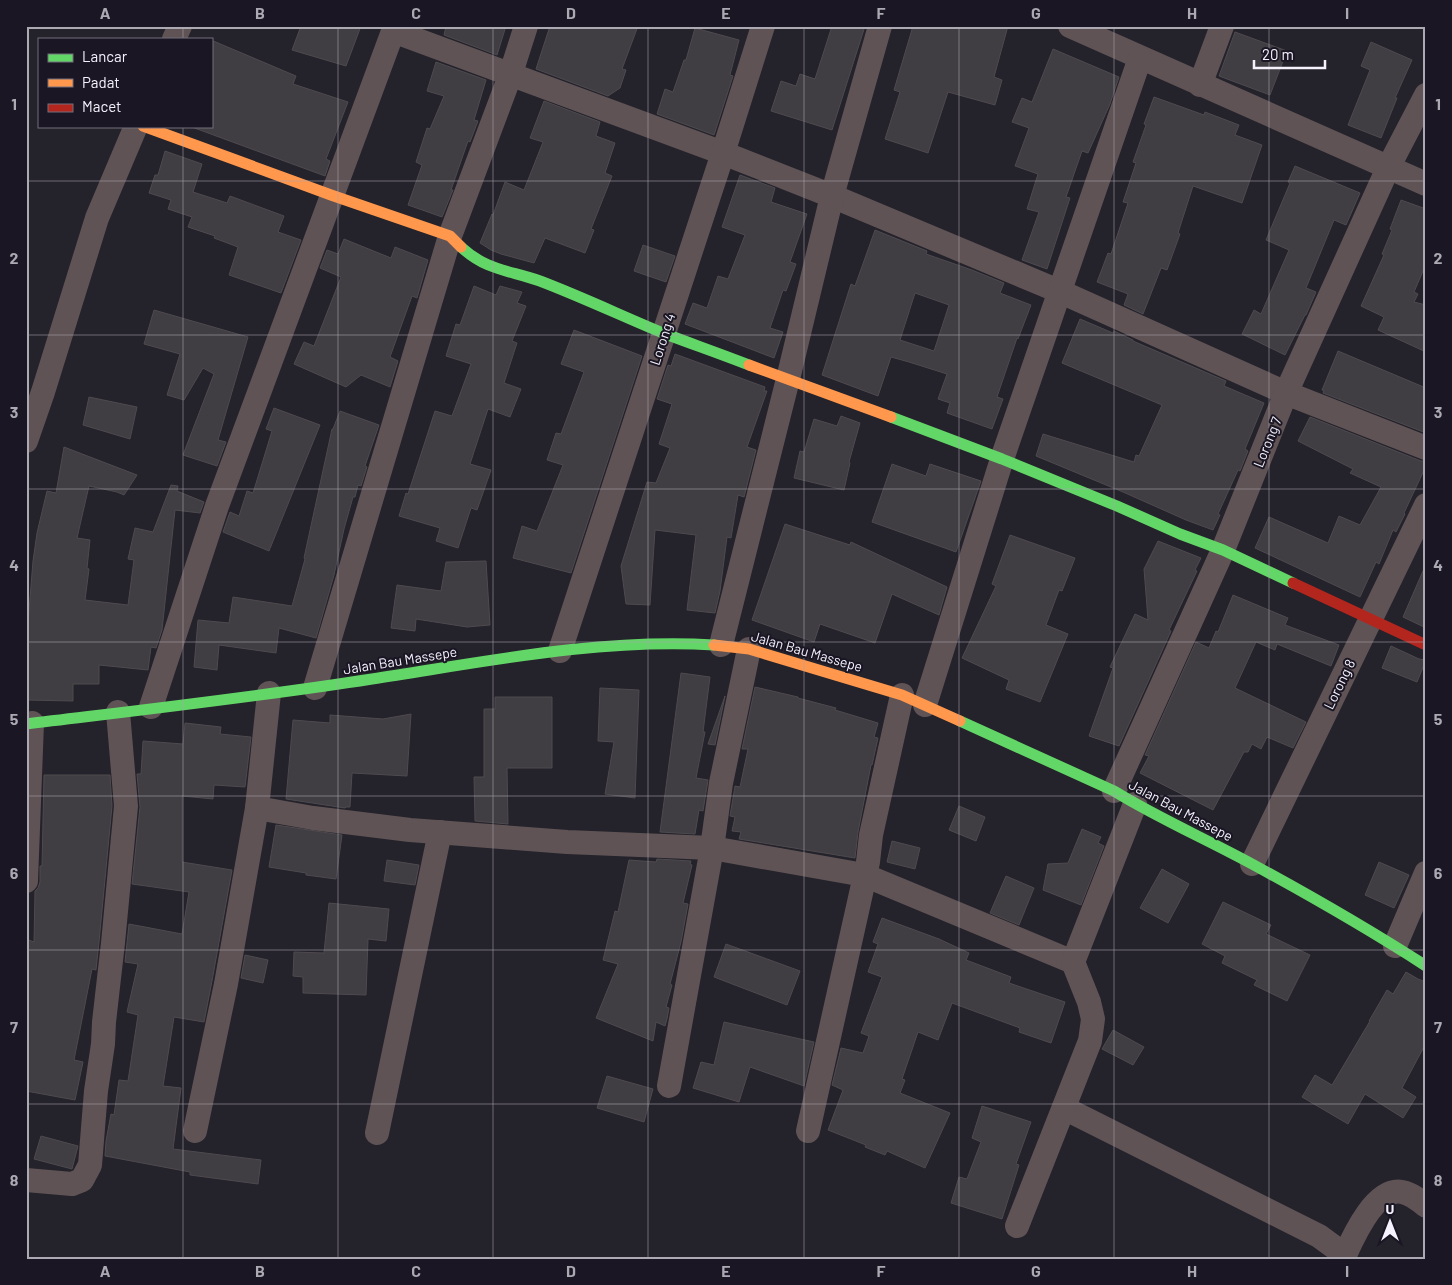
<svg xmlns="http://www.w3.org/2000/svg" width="1452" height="1285" viewBox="0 0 1452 1285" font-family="Barlow,sans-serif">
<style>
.building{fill:#413e43;stroke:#4e4a4f;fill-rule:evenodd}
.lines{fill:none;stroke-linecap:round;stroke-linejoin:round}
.street{stroke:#5f5355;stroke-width:24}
.fast{stroke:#63d668;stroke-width:11}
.slow{stroke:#ff974d;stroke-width:11}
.jam{stroke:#b3261e;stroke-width:11}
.grid{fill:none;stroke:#aca9b3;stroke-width:1;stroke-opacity:0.55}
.labels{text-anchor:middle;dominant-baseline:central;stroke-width:4;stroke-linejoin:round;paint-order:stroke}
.street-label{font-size:14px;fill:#f5f2fd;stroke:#1a1624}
.neatline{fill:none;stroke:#aca9b3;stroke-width:2}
.grid-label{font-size:16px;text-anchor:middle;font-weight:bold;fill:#aca9b3}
</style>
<rect width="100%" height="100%" fill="#24222a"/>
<g class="building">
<path d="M301 26H361L346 66 292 50Z"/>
<path d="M446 26H506L497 55 444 35Z"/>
<path d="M550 26H638L622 69 626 70 620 88 608 96 536 69Z"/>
<path d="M832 26H865L832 130 771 111 781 81 796 86 800 74 815 79Z"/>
<path d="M913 26H1008L994 77 1002 80 995 105 948 92 928 153 885 139 900 92 894 90Z"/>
<path d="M695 28 739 40 730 75 733 76 714 135 657 114 665 89 673 92 684 60H686Z"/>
<path d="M1235 32 1287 51 1270 95 1219 76Z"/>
<path d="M211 40 296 76 293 84 348 102 326 159 330 161 325 176 189 126H211Z"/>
<path d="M1371 42 1412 60 1395 98H1397L1381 138 1348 125 1370 70 1361 66Z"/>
<path d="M1053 49 1119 77 1110 104 1088 153 1082 151 1066 197 1070 198 1047 269 1022 260 1039 212 1027 209 1038 174 1015 166 1029 128 1012 122 1022 98 1032 102Z"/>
<path d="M436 62 486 80 474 120 478 121 470 142 468 141 451 190H453L442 217 408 205 422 165 416 162 427 128 430 129 444 96 427 91Z"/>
<path d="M1154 97 1204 115 1205 112 1239 125 1235 135 1262 145 1242 203 1193 186 1178 233 1180 234 1167 270 1161 268 1143 314 1124 305 1128 294 1097 282 1108 253 1111 254 1128 203 1123 202 1136 163 1133 162 1146 125 1144 124Z"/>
<path d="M544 101 600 122 596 136 615 143 605 173 612 176 591 229 594 230 585 253 545 238 534 263 501 254 491 250 480 243 492 214 493 215 505 182 524 190 543 142 530 138Z"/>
<path d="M165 151 202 164 193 192 227 203 230 196 284 216 278 232 301 240 281 293 229 275 238 247 214 238 215 236 188 227 192 217 168 209 171 200 149 193 155 175H158Z"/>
<path d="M1295 166 1360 193 1346 225 1334 220 1306 288 1316 292 1306 315H1305L1285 355 1242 334 1254 310 1261 314 1289 250 1266 240 1290 183 1288 182Z"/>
<path d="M740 175 775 188 771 202 807 214 790 262 796 264 786 291 783 290 770 328 783 332 774 358 685 324 693 303 707 308 718 276 728 279 745 235 722 227Z"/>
<path d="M1401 200 1426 209V264L1414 292 1418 294 1414 302 1426 305V352L1378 330 1384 317 1361 306 1384 255 1382 254 1392 230 1390 229Z"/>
<path d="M875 230 927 251 926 254 972 270 1004 283 1000 293 1031 305 1018 339 1017 338 997 397 1003 399 992 429 947 413 950 403 938 399 947 374 909 362 891 357 878 396 822 375 851 284 855 286ZM915 293 949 305 934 351 900 340Z"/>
<path d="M344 239 391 258 395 247 428 260 417 298 412 296 390 357 398 361 390 387 361 375 346 387 294 364 304 342 314 346 341 277 320 268 327 250 338 254Z"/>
<path d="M643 245 675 256 666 282 634 271Z"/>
<path d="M474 286 496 295 500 286 522 292 517 303 526 306 512 341 517 343 504 383 521 389 510 417 488 409 470 464 491 470 477 510 471 508 458 548 436 541 440 528 399 516 406 493 408 494 435 411 452 416 471 364 446 356 456 324 460 325Z"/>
<path d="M154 310 248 337 218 440 226 442 217 466 183 455 214 374 203 368 184 400 167 395 180 354 144 344Z"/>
<path d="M1080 319 1113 333 1114 331 1133 340V341L1226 381 1224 386 1264 403 1245 449 1248 451 1240 471 1238 470 1218 514 1220 515 1213 530 1186 520 1123 492 1036 456 1043 434 1134 462 1136 455 1139 456 1162 405 1062 363Z"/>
<path d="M574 330 642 356 571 573 513 558 522 526 537 531 563 465 547 460 556 433 561 434 584 372 561 364Z"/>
<path d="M1338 351 1426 388V433L1323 393 1324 391 1322 390Z"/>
<path d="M675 354 765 387 764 391H767L747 447 756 450 744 497 738 495 731 538 727 537 720 591 715 613 687 610 696 535 655 530 650 605 626 604 621 566 647 482 656 483 670 448 659 444 672 404 657 399 668 365 671 366Z"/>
<path d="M89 397 137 407 130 439 83 425Z"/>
<path d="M274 408 320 425 269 551 223 532 230 512 239 516 247 491 253 493 272 431 266 429Z"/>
<path d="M340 411 379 425 365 466 367 467 361 486 358 485 355 497H353L344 529 334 575 316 638 279 628 276 653 219 645 217 670 194 667 198 620 229 623 233 597 292 606 305 559 304 558 332 429H333Z"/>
<path d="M841 416 860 423 849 462 850 463 844 490 794 478 800 451 804 452 814 419 837 426Z"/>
<path d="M1310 417 1421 461H1426V466L1404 513 1405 514 1396 532 1393 530 1379 564 1376 562 1360 597 1255 548 1269 517 1328 543 1339 516 1360 525 1381 487 1350 473 1353 469 1298 441Z"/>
<path d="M64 447 137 475 124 495 117 492 89 486 77 538 90 540 87 568 89 569 85 600 128 605 134 560 128 559 135 528 153 532 171 485 178 486 177 491 204 502 200 513 175 510 162 630 156 648 151 647 148 670 99 665V684H73V701L26 700V648L33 561 37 533 47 491 56 493Z"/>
<path d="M892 464 926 476 930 464 981 481 956 552 872 522Z"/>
<path d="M785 524 850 545 851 542 947 587 939 615 892 594 875 643 820 624 814 642 752 620Z"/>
<path d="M1010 535 1075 558 1062 591 1059 590 1046 625 1068 634 1040 702 1006 689 1009 680 962 658 996 586 992 584Z"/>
<path d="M1158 541 1201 558 1195 570 1197 571 1169 630 1171 631 1119 746 1089 736 1113 668 1110 667 1135 614 1148 620 1144 569Z"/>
<path d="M486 561 490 625 467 627 416 619 415 631 391 628 397 585 441 591 446 562Z"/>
<path d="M1426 564V628L1403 617Z"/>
<path d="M1233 595 1288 618 1285 625 1339 645 1331 666 1277 644 1275 650 1256 642 1235 688 1306 722 1293 748 1267 737 1261 749 1252 744 1248 752H1244L1213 810 1140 773 1149 756 1145 755 1196 642 1209 648 1216 631 1218 632Z"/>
<path d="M1391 646 1419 659 1426 660 1417 682 1382 668Z"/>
<path d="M681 673 710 677 703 732H705L696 778 708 780 703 811 699 810 695 834 660 832Z"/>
<path d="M755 687 798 697V698L836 708 835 710 878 723 874 737 878 738 872 765H871L858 832 855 858 739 839 741 832 732 831 735 817 730 816 735 786 740 787 748 749H742Z"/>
<path d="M600 688 639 690 635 798 605 794 614 742 598 741Z"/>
<path d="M725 696 715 745 708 744Z"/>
<path d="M495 697H552V768H507L508 824 475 821 474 777H484V709H495Z"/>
<path d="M411 714 407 776 352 773 350 807H346L345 808 286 799 293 720 330 723V715L383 719Z"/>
<path d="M185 723 221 727 220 734 251 737 245 787 214 785 213 799 182 796V862L232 870 212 981 204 1022 174 1017 163 1086 181 1088 173 1149 261 1160 258 1184 190 1175V1172L105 1156 106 1141 111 1114 114 1115 119 1080 128 1081 138 1015 127 1012 138 964 125 962 129 924 182 934 189 892 132 884 140 807 137 774H141L143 741 183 744Z"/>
<path d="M44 775H110L112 806 99 942 96 970 92 969 74 1060 83 1062 75 1100 26 1091V939L34 942 35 891 38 888 40 882V866H42Z"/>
<path d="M959 806 985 817 976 841 949 830Z"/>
<path d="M276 825 342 835 336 879 306 875V873L269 867Z"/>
<path d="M1082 829 1101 837 1098 843 1104 846 1081 905 1043 890 1048 864 1068 863Z"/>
<path d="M892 841 920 848 915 869 887 862Z"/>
<path d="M657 859 691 861 690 864 692 865 683 903 688 904 681 942 670 984 672 985 666 1007 669 1008 667 1019 665 1026 656 1022 653 1041 596 1018 618 964 603 960 615 911 618 912 629 860 656 862Z"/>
<path d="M387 860 419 865 415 885 384 881Z"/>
<path d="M1379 862 1409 875 1394 908 1365 895Z"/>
<path d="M1162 869 1189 884 1168 923 1140 908Z"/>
<path d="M1006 876 1034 888 1019 925 990 913Z"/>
<path d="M1223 902 1271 925 1266 934 1310 955 1287 1001 1254 985 1257 980 1222 963 1225 956 1202 944Z"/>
<path d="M329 903 389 909 386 941 368 939 366 995 303 993V977L293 976 294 952 324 953Z"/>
<path d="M882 918 939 939 969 953 966 960 1011 977 1009 983 1065 1002 1051 1043 1019 1032 1020 1028 952 1003 938 1040 918 1032 902 1079 905 1080 900 1093 950 1113 925 1168 887 1151 885 1155 865 1147 866 1145 828 1130 843 1090 832 1085 841 1048 863 1053 869 1036 861 1033 882 977 868 972 878 944 873 942Z"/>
<path d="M726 944 800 971 787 1005 714 977Z"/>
<path d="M245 955 268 960 263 983 241 978Z"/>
<path d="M1406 972 1418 979 1426 982V1043L1402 1088 1416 1097 1403 1118 1365 1094 1348 1124 1302 1097 1315 1075 1332 1085 1370 1021H1369L1387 990 1393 994Z"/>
<path d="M724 1022 814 1042 804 1086 750 1067 739 1102 693 1088 701 1062 714 1065Z"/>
<path d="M1113 1030 1144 1047 1133 1065 1102 1049Z"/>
<path d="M607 1076 653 1089 644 1122 597 1108Z"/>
<path d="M982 1106 1031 1122 1016 1164 1019 1165 1002 1219 951 1203 959 1177 967 1179 981 1142 972 1138Z"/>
<path d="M41 1136 78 1146 72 1169 34 1159Z"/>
</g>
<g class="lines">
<g class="street">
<path d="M1070 26 1426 184"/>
<path d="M393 31 723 153 832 196 1061 292 1286 393 1426 448"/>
<path d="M174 39 180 26"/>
<path d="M1200 85 1222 26"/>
<path d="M26 441 43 392 97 218 136 126"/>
<path d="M721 645 788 379 832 196 880 26"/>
<path d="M560 651 723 153 763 26"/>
<path d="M315 688 450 236 510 76 526 26"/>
<path d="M925 705 1002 459 1140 58"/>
<path d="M151 707 217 506 395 26"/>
<path d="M1114 791 1223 550 1286 393 1388 168 1426 95"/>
<path d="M257 808 313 818 410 830 567 842 712 848 864 875 1073 962"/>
<path d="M1252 864 1426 505"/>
<path d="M26 881 32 723"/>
<path d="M1395 946 1426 873"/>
<path d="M669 1086 712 848 721 783 749 649"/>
<path d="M1064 1108 1319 1236 1345 1255C1354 1235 1376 1187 1402 1192 1412 1194 1419 1200 1426 1206"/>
<path d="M195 1131 226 984 257 808 269 693"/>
<path d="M808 1131 868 862 871 835 902 695"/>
<path d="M377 1133 440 832"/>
<path d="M26 1180 72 1184 82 1180 90 1165 96 1091 103 1044 104 1022 113 943 126 806 118 712"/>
<path d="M1017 1226 1090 1041 1093 1019 1089 1002 1073 962 1135 804"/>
</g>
<g class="fast">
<path d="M461 247C487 271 509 270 540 281 582 297 622 316 663 333 692 344 721 354 749 365"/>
<path d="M891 417 1002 459 1117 506 1180 534 1223 550 1293 583"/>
<path d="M960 721 1114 791C1158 818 1206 839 1252 864 1311 896 1370 930 1426 966"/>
<path d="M26 724C141 710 257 697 372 679 484 662 599 638 714 645"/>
</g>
<g class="slow">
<path d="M143 126 331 195 450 236 461 247"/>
<path d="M749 365 891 417"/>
<path d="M714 645 749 649 902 695 960 721"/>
</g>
<path class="jam" d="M1293 583 1426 645"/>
</g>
<path class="grid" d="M183 26V39M338 26V1259M493 26V1259M648 26V1259M804 26V1259M959 26V1259M1114 26V1259M1269 26V1259M183 126V1259M26 181H1426M26 335H1426M26 489H1426M26 642H1426M26 796H1426M26 950H1426M26 1104H1426"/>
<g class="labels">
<g class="street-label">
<text transform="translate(662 339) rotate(-72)">Lorong 4</text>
<text transform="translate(1267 442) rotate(-68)">Lorong 7</text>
<text transform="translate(807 651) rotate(16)">Jalan Bau Massepe</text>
<text transform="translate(400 660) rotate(-9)">Jalan Bau Massepe</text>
<text transform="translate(1339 684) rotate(-64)">Lorong 8</text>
<text transform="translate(1181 810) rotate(28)">Jalan Bau Massepe</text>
</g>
</g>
<rect width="1452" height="1285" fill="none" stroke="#1a1624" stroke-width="55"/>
<rect x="38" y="38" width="175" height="90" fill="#1a1624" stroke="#726e7b"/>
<rect x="48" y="54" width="25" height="8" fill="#63d668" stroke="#726e7b"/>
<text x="82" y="62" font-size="15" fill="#f5f2fd">Lancar</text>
<rect x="48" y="79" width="25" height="8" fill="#ff974d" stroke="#726e7b"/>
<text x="82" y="88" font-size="15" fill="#f5f2fd">Padat</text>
<rect x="48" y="104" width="25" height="8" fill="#b3261e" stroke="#726e7b"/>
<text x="82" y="112" font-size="15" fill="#f5f2fd">Macet</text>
<g transform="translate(1390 1222)" stroke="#1a1624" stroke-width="4" paint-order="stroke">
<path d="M0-4L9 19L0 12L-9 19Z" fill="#f5f2fd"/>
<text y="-8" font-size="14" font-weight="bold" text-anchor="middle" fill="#f5f2fd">U</text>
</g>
<path d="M1254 60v8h71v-8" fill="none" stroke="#f5f2fd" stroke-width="2.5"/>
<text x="1262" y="60" font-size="15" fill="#f5f2fd" stroke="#1a1624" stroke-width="4" paint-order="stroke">20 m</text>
<rect x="28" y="28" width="1396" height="1230" class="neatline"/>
<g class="grid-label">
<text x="105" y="19">A</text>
<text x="260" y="19">B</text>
<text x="416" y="19">C</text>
<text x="571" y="19">D</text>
<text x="726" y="19">E</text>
<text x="881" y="19">F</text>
<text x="1036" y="19">G</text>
<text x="1192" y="19">H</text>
<text x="1347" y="19">I</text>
<text x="14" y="110">1</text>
<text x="1438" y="110">1</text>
<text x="14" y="264">2</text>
<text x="1438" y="264">2</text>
<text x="14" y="418">3</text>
<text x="1438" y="418">3</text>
<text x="14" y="571">4</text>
<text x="1438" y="571">4</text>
<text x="14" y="725">5</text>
<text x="1438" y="725">5</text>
<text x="14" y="879">6</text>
<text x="1438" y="879">6</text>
<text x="14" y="1033">7</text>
<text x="1438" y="1033">7</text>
<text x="14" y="1186">8</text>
<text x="1438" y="1186">8</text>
<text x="105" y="1277">A</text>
<text x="260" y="1277">B</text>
<text x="416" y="1277">C</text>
<text x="571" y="1277">D</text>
<text x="726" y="1277">E</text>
<text x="881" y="1277">F</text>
<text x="1036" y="1277">G</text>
<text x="1192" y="1277">H</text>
<text x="1347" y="1277">I</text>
</g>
</svg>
